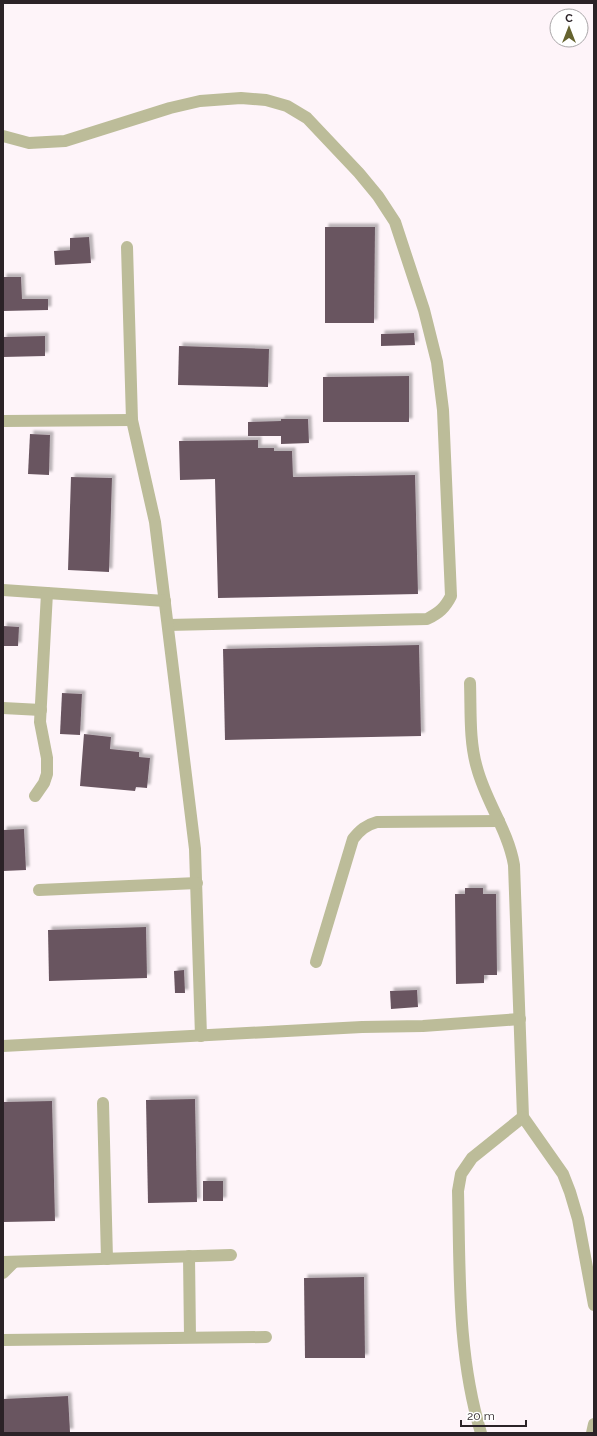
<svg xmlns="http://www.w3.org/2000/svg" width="597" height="1436" viewBox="0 0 597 1436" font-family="Raleway,sans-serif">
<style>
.building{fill:#695560;filter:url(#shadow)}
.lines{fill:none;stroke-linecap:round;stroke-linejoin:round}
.service{stroke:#bcbc99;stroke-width:12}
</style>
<defs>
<filter id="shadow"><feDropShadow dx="3.5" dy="-3.5" stdDeviation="1" flood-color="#0004"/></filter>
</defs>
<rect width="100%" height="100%" fill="#fef4f9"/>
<g class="building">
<path d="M325 227H375L374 323H325Z"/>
<path d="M89 237 91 263 55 265 54 251 70 250V238Z"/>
<path d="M3 277H21L22 299H48V310L3 311Z"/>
<path d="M414 333 415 345 381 346V334Z"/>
<path d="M45 336V356L3 357V337Z"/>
<path d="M179 346 269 349 268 387 178 385Z"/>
<path d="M409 376V422H323V377Z"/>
<path d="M281 419H308L309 443 281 444V436H248V422L281 421Z"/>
<path d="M30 434 50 435 49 475 28 474Z"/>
<path d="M258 440V448H274V451H292L293 477 415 475 418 594 218 598 215 479 180 480 179 441Z"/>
<path d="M71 477 112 478 109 572 68 570Z"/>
<path d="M3 626 19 627 18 646H3Z"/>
<path d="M419 645 421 736 225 740 223 649Z"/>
<path d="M62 693 82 694 80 735 60 734Z"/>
<path d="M84 734 111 737 110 749 139 752V757L150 758 147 788 136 787 135 791 80 786Z"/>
<path d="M24 829 26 870 3 871V830Z"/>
<path d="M465 888H483V894H496L497 975H484V983L456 984 455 894H465Z"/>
<path d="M146 927 147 978 49 981 48 930Z"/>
<path d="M184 970 185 993H175L174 971Z"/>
<path d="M417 990 418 1007 391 1009 390 991Z"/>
<path d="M195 1099 197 1202 148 1203 146 1100Z"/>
<path d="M52 1101 55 1221 3 1222V1102Z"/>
<rect x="203" y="1181" width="20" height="20"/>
<path d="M364 1277 365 1358H305L304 1278Z"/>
<path d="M68 1396 70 1432 3 1433V1399Z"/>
</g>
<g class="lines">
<g class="service">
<path d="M3 136 29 143 65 141 170 108 200 101 241 98 266 100 287 106 307 118 359 173 378 196 395 222 424 310 437 362 443 410 451 596C445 608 439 613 427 619L168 625"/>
<path d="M127 247 132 420 155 522 195 849 201 1036"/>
<path d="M3 421 132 420"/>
<path d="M3 590 165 601"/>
<path d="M470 683C471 710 469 741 477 768 486 802 508 830 514 865L523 1117 563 1174 570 1192 578 1219 594 1305"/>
<path d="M3 708 41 710"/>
<path d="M35 796 44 783 47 774V758L40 722 47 593"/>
<path d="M39 890 197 883"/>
<path d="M316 962 353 839C360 830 366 825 377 822L499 821"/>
<path d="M3 1046 362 1027 423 1026 520 1019"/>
<path d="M103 1103 107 1259"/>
<path d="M189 1256 190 1337"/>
<path d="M3 1262 231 1255"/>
<path d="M3 1273 14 1262"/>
<path d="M3 1340 266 1337"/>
<path d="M481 1433C457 1354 460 1272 458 1191L461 1174 472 1158 523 1117"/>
<path d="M592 1433 594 1424"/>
</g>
</g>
<rect width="597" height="1436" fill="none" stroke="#2b2227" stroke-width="8"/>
<g transform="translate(569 28)"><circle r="19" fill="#ffffff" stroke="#aaa7a9"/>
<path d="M0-3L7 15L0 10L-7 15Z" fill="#65632f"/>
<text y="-6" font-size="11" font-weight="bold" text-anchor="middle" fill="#2b2227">С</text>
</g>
<path d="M461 1420v6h65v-6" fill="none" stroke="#2b2227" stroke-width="2"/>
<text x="467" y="1420" font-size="12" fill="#2b2227" stroke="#ffffff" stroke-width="3" paint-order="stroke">20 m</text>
</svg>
